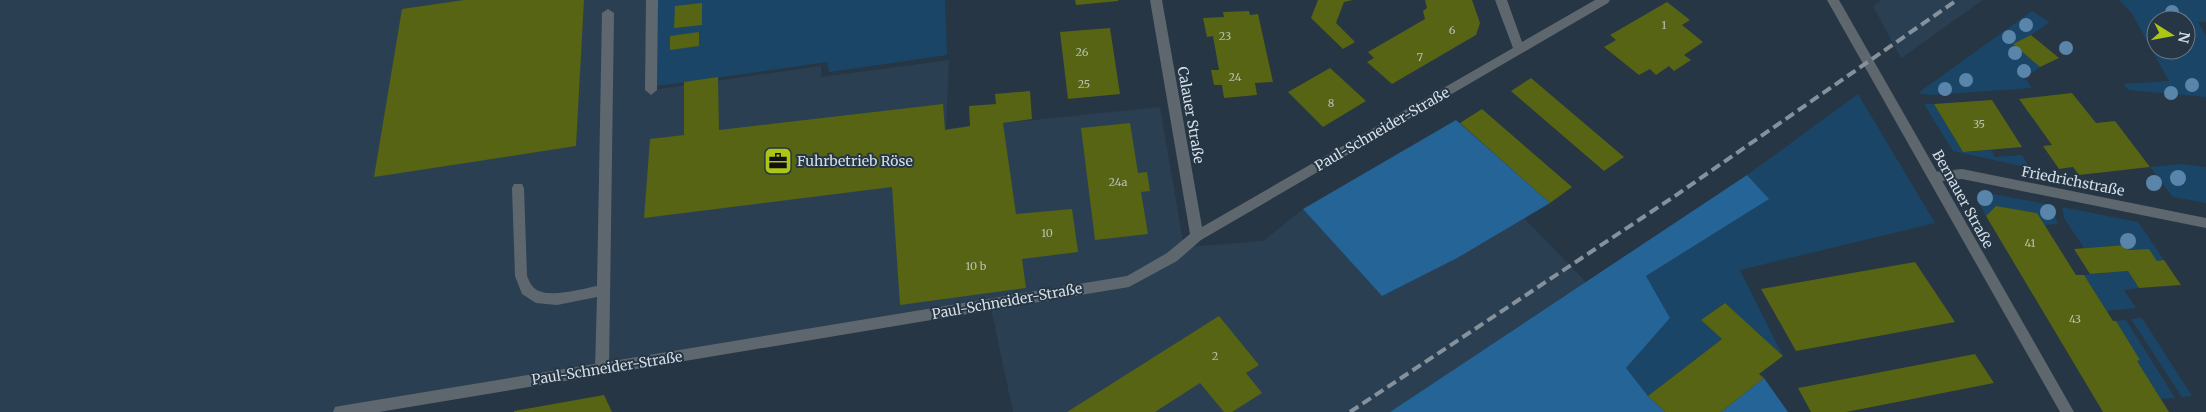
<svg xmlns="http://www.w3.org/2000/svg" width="2206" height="412" viewBox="0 0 2206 412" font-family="Merriweather,serif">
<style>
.built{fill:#2a3f52}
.green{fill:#1b4566;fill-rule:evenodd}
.forest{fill:#246497}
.building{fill:#566413}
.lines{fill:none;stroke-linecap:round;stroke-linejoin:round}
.service{fill:#5f676e;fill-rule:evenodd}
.minor{fill:#5f676e;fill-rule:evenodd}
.tertiary{fill:#5f676e;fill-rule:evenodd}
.rail{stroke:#85929d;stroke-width:4;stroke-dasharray:10 5;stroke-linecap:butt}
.tree{fill:#5985ab}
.labels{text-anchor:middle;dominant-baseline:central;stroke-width:4;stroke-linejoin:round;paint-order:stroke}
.number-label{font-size:11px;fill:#b4c0b2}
.street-label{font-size:14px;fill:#d4dee7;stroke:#263644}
.poi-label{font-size:14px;fill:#d4dee7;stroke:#263644;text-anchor:start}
</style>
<rect width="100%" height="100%" fill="#263644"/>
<g class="built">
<path d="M0 0H652V90L821 66V77L949 60 946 129 1160 107 1184 247 1263 241 1303 209 1377 290 1459 257 1524 218 1586 282 1390 412H1013L990 304 340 412H0Z"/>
<path d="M1882 0H1983L1901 58 1873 6Z"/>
</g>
<g class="green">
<path d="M658 0H945L947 55 829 72 827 62 657 86Z"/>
<path d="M2119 0H2206V22H2198L2206 36V97L2129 90 2123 84 2169 81 2131 12ZM2156 20H2186V50H2156Z"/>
<path d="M2032 11 2050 22 2031 35 2013 44 2040 67 2032 73 2022 74 2032 88 1931 95 1918 93Z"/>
<path d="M1858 94 1935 223 1740 270 1783 356 1724 303 1701 320 1722 339 1648 396 1626 368 1670 318 1646 276 1768 199 1747 175Z"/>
<path d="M1924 104H1934L1963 152 1991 150 1995 157 2022 155 2030 168 1953 151Z"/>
<path d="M2181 164 2206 167V203L2173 197 2150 167Z"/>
<path d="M1982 192 2051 205 2058 224 2044 225 2037 213 1996 206 1986 216 1980 205Z"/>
<path d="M2062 207 2138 222 2164 260 2157 261 2149 249 2128 250 2125 245 2084 248 2064 218Z"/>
<path d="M2128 271 2139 288 2124 290 2136 308 2107 311 2084 275Z"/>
<path d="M2142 318 2192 396 2182 397 2131 319Z"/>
<path d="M2126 320 2175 398 2161 399 2137 361 2140 360 2116 321Z"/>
</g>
<g class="forest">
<path d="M1456 120 1550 203 1459 257 1382 296 1303 209Z"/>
<path d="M1747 175 1769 199 1646 276 1670 318 1626 368 1648 396 1665 412H1390Z"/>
<path d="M1764 378 1788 412H1721Z"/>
</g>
<g class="building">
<path d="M464 0H584L576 146 374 177 402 9Z"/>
<path d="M1075 0H1118V1L1076 5Z"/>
<path d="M1318 0H1353L1344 2 1336 23 1355 42 1343 49 1311 18Z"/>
<path d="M1425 0H1472L1480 23 1476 35 1392 84 1367 62 1374 58 1368 52 1425 19 1423 11 1427 8Z"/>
<path d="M1667 2 1690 20 1682 25 1703 42 1684 55 1691 60 1674 71 1669 66 1656 75 1650 69 1639 75 1604 47 1616 40 1610 35Z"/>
<path d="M702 3V25L674 28 675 6Z"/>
<path d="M1249 11 1250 15 1258 14 1273 82 1255 83 1257 95 1224 98 1222 85H1214L1211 70H1219L1213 36 1207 37 1203 18 1224 17 1223 12Z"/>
<path d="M1110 28 1120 94 1068 99 1060 32Z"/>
<path d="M699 32V46L670 50V36Z"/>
<path d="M2031 35 2059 58 2040 67 2013 44Z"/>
<path d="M1330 68 1366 101 1323 127 1288 92Z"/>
<path d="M718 77 719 130 943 104 945 130 970 126 969 106 996 104 995 94 1030 91 1032 119 1003 123 1016 214 1072 209 1078 252 1022 259 1026 288 900 305 892 187 644 218 650 139 684 135V82Z"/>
<path d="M1531 78 1624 157 1604 171 1511 91Z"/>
<path d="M2072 93 2096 123 2115 121 2150 167 2079 175 2073 167 2059 169 2043 146 2052 145 2019 99Z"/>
<path d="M1992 100 2022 147 1963 152 1934 104Z"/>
<path d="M1482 109 1572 187 1550 203 1460 123Z"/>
<path d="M1130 123 1138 173 1147 172 1150 191 1141 192 1148 234 1095 240 1081 128Z"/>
<path d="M1996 206 2037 213 2076 275H2084L2113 321H2116L2140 360 2137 361 2169 412H2103L1986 216Z"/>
<path d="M2125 245 2128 250 2149 249 2157 261 2164 260 2181 285 2139 288 2128 271 2090 274 2074 249Z"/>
<path d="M1915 262 1955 322 1796 351 1761 289Z"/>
<path d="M1725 303 1783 356 1759 374 1764 378 1721 412H1665L1648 396 1722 339 1701 320Z"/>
<path d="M1219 316 1259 365 1246 373 1262 393 1232 412H1224L1200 383 1155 412H1067Z"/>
<path d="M1975 354 1994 383 1846 412H1811L1798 388Z"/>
<path d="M604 395 612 412H514V411Z"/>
</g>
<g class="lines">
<path class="service" d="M608 9 614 13 609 369 607 373 602 375 597 373 595 369 597 297 557 305 536 303 522 294 515 276 512 188 514 184H522L524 188 527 276C529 280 530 284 533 287 545 300 581 289 597 286L602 13Z"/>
<g class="minor">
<path d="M646 0H658L657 90 651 95 645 90Z"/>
<path d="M1150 0H1162L1202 227 1513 48 1495 0H1507L1522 42 1595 0H1610L1608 3 1201 240 1177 261 1129 287 379 412H333L335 407 340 406 1127 276 1167 253 1190 234Z"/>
<path d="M1962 169 2206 218V228L1962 179 1934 182 1930 181 1928 177 1930 173 1934 172Z"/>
</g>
<path class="tertiary" d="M1827 0H1839L2074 412H2060Z"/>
<path class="rail" d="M1350 412 1672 198 1957 0"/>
</g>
<g class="tree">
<circle cx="2172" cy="12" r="7"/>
<circle cx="2026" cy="25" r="7"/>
<circle cx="2009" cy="37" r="7"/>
<circle cx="2066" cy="48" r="7"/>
<circle cx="2015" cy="53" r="7"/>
<circle cx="2024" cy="71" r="7"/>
<circle cx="1966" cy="80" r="7"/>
<circle cx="2192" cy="85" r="7"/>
<circle cx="1945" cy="89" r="7"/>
<circle cx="2171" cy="93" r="7"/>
<circle cx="2178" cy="178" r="8"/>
<circle cx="2154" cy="183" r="8"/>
<circle cx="1985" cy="198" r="8"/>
<circle cx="2048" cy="212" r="8"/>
<circle cx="2128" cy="241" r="8"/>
</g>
<defs>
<symbol id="office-square" viewBox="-11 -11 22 22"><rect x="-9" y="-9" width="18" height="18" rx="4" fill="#abc615" stroke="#263644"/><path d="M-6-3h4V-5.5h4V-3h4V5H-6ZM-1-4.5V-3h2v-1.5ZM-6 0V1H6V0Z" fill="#111"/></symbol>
</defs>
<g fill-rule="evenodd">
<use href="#office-square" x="762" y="145" width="32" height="32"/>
</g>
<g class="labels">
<g class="number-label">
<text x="1664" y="25">1</text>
<text x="1452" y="30">6</text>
<text x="1225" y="36">23</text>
<text x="1082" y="52">26</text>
<text x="1420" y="57">7</text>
<text x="1235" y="77">24</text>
<text x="1084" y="84">25</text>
<text x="1331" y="103">8</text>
<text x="1979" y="124">35</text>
<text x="1118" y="182">24a</text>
<text x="1047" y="233">10</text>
<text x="2030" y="243">41</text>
<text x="976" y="266">10 b</text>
<text x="2075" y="319">43</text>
<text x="1215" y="356">2</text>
</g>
<g class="street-label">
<text transform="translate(1191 115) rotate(80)">Calauer Straße</text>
<text transform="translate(1382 129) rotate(-30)">Paul-Schneider-Straße</text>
<text transform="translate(2073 181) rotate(11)">Friedrichstraße</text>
<text transform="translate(1963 199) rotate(61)">Bernauer Straße</text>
<text transform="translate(1007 301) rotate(-10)">Paul-Schneider-Straße</text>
<text transform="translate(607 368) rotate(-9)">Paul-Schneider-Straße</text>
</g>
<g class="poi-label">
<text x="797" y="161">Fuhrbetrieb Röse</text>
</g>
</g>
<g transform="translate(2171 35) rotate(101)"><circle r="24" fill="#263644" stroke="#6c7985"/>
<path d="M0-4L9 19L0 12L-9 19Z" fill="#abc615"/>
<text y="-8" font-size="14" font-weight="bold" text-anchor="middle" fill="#d4dee7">N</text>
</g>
</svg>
